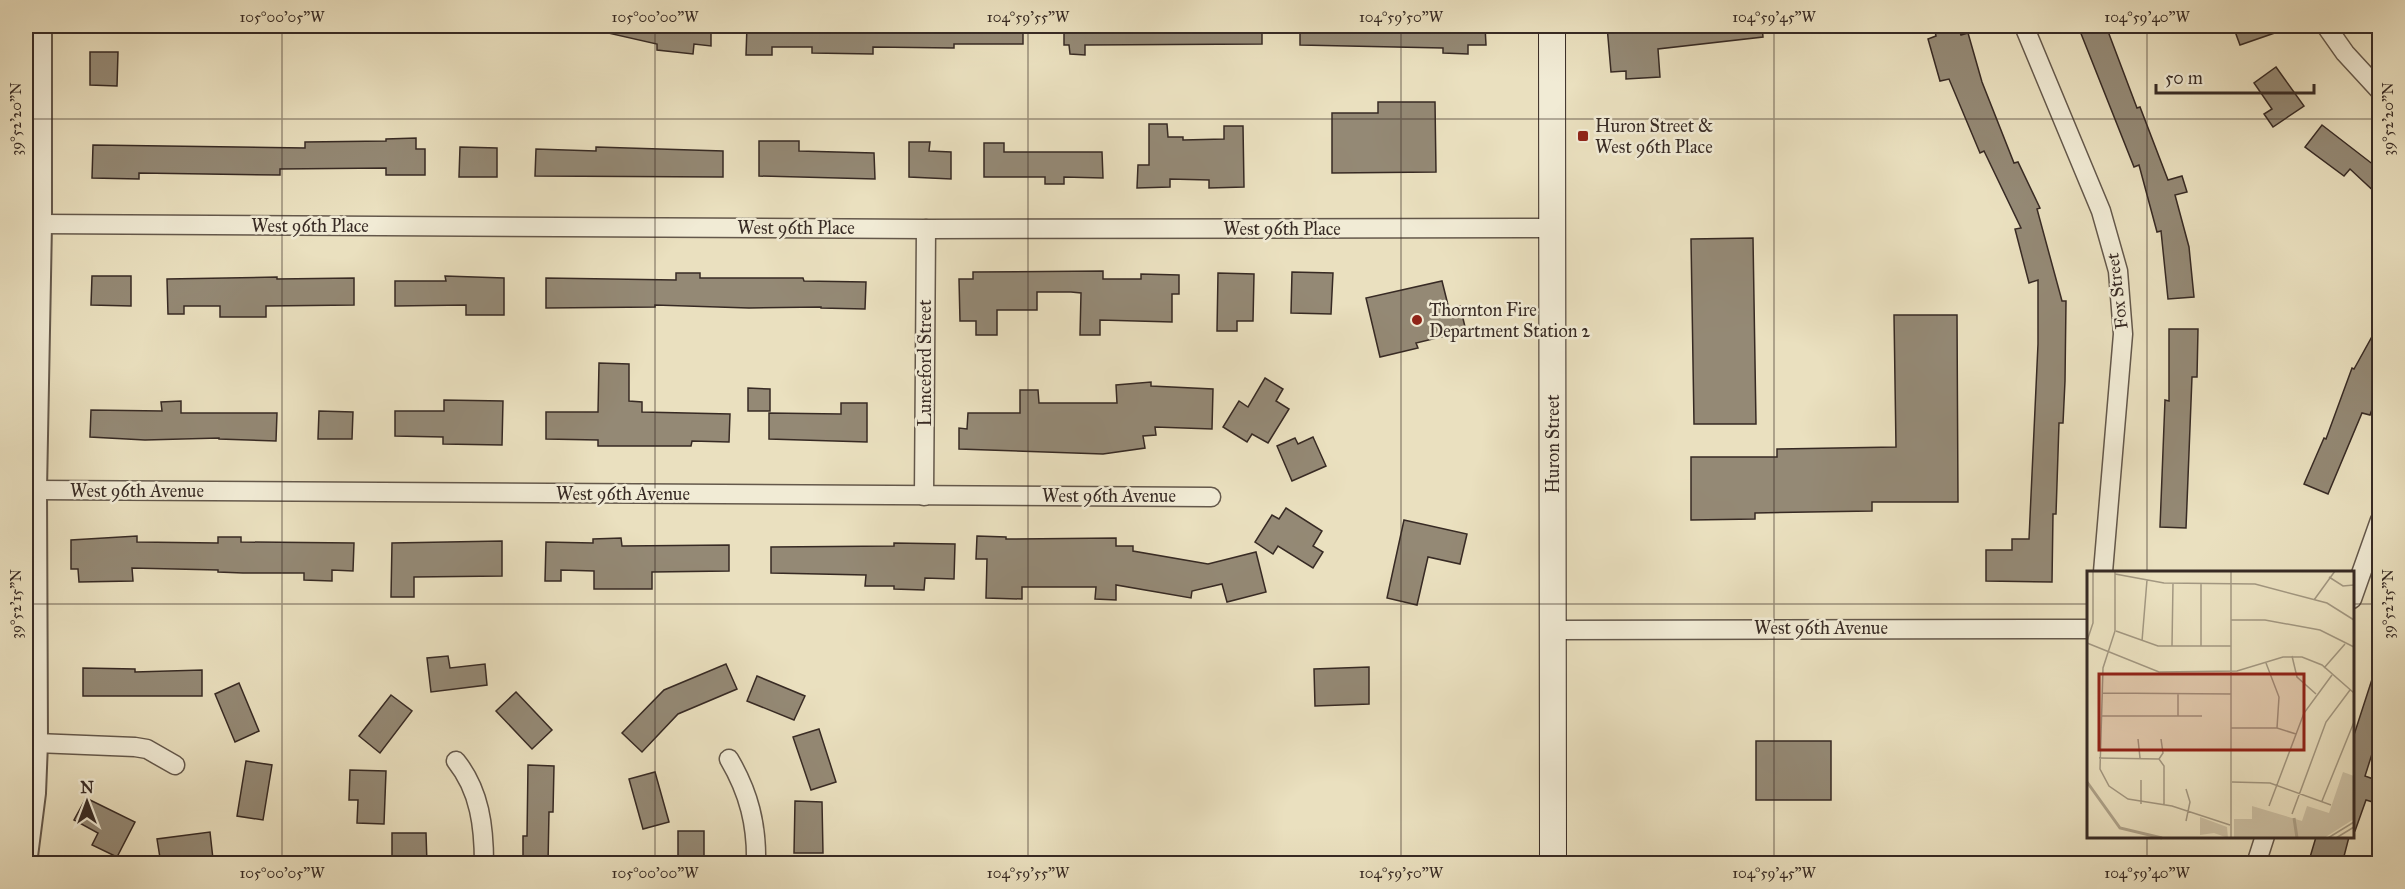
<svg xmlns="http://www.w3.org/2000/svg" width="2405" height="889" viewBox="0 0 2405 889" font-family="'IM FELL Great Primer',serif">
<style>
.building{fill:#948975;stroke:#372a24;stroke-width:1.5}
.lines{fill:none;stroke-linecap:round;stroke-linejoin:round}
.minor-casing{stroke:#64584b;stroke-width:21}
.tertiary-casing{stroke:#64584b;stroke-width:26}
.secondary-casing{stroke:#372a24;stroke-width:28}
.minor{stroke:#f1ebd5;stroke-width:18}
.tertiary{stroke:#f1ebd5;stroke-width:22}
.secondary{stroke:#f1ebd5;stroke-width:26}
.ticks{fill:none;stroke:#372a24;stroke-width:1.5;stroke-opacity:0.45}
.poi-dot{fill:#8f2418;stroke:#f1ebd5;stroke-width:2}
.labels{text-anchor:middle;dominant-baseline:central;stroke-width:5;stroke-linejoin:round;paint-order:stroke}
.poi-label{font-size:18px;fill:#372a24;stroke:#f1ebd5;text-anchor:start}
.street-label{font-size:18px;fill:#372a24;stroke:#f1ebd5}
.inset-river{fill:none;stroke:#ada28a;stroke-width:3}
.inset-road{fill:none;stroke:#a29781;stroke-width:1.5}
.view{fill:#8f2418;fill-opacity:0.15;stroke:#8f2418;stroke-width:3}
.inset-edge{fill:none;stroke:#372a24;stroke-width:3}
.neatline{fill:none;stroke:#372a24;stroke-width:2}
.ticks-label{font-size:15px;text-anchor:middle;fill:#372a24}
</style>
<rect width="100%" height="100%" fill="#eae0bf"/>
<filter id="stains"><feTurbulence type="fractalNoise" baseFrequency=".00333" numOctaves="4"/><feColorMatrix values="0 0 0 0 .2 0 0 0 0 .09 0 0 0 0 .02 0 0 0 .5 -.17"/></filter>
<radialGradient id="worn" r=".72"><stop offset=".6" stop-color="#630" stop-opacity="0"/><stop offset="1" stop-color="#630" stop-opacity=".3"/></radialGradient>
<g class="building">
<path d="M608 26H711V46L694 44 693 54 657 50V44L608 33Z"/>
<path d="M747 26H1023V44H954V48L873 47V54L812 53V47H772V55H746Z"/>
<path d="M1064 26H1262V44L1085 45V55L1070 54 1069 45H1064Z"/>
<path d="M1300 26H1485L1486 45H1468V54L1443 53V48L1300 45Z"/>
<path d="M1607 26H1762L1763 37 1658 49 1660 77 1626 79V71L1611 72Z"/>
<path d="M1934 26H1958L1961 35 1968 33 1982 82 2014 163 2018 162 2040 208 2037 209 2062 301H2066L2065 381 2063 423H2059L2056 514H2053L2052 582 1986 581V550H2012V539H2029L2038 344V280L2029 283 2015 229 2021 228 1984 151 1980 153 1949 79 1940 81 1928 39 1936 36Z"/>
<path d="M2078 26H2106L2137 108 2140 107 2168 180 2182 176 2187 192 2175 195 2189 247 2194 297 2168 299 2161 231 2157 232 2139 165 2134 167Z"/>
<path d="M2233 26H2288L2289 28 2240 45Z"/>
<path d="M90 52H118L117 86 90 85Z"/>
<path d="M2276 67 2304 106 2273 127 2264 114 2272 109 2254 83Z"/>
<path d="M1378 102H1435L1436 172 1332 173V113H1378Z"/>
<path d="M1149 124H1167L1168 137H1183V140L1224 139V126H1243L1244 187 1209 188V180L1170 179V187L1137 188 1138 165H1149Z"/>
<path d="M2322 125 2379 169V196L2350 169 2344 176 2305 147Z"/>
<path d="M416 138V149H425V175H386V168L280 169V175L139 173V179L92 178 93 145 305 148V142L386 141V139Z"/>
<path d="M759 141H799V151L874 153 875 179 759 176Z"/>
<path d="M909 142H930L929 151 951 152V179L909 177Z"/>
<path d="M984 143H1004V152H1102L1103 178 1064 177V184H1045V177H984Z"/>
<path d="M460 147 497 148V177H459Z"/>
<path d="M596 147 723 151V177L535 176 536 149 596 151Z"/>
<path d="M1753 238 1756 424H1694L1691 239Z"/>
<path d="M1103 271V279H1141V274L1179 275V294H1172V322L1100 320V335H1080L1081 293 1071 292H1037V310H997V335H976V321H960L959 279H973V272Z"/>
<path d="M1292 272 1333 273 1331 314 1291 313Z"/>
<path d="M676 273H700V278H803L804 281 866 282 865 309 821 308V307L749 308 655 305V307L546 308V278L676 280Z"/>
<path d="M1218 273 1254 274 1253 321H1237V331H1217Z"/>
<path d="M92 276H131V306L91 305Z"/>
<path d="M445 276 504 278V315H466V305L395 306V281H446Z"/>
<path d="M277 277V279L354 278V305L266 306V317H220V306H184V314H168L167 279Z"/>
<path d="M1442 281 1449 309 1460 306 1466 331 1416 343 1418 348 1380 357 1366 298Z"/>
<path d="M1894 315H1957L1958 502H1872V511L1755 513V519L1691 520V457H1777V449L1896 447Z"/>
<path d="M2379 324V390L2370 415 2362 413 2328 494 2304 484 2324 438 2326 439 2352 368 2354 369Z"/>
<path d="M2169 329H2198L2197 377H2192L2186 528 2160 527 2165 400 2169 401Z"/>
<path d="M599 363 629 364V401L642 402V412L730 414 729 442 692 441 691 446H598V440L546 439V412H598Z"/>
<path d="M1265 378 1283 389 1276 401 1289 409 1268 443 1252 434 1247 442 1223 427 1239 401 1248 407Z"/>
<path d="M1151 382V386L1213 389 1212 429 1155 427 1156 435 1143 436 1145 448 1103 454 959 449V428L967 429 968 413H1020V390H1038L1039 403H1117L1116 385Z"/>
<path d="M748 388 770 389V411H748Z"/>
<path d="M444 400 503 401 502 445 443 444V437L395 436V411H444Z"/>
<path d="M181 401V413H277L276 441 219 439V438L145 440 90 437 91 410 162 411 161 402Z"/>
<path d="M841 403H867V442L769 439V413L841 414Z"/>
<path d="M319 411 353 412 352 439H318Z"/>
<path d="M1313 437 1326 466 1292 481 1277 446 1295 438 1298 444Z"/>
<path d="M1286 508 1322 531 1313 546 1323 552 1313 568 1278 546 1273 554 1255 542 1272 515 1279 519Z"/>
<path d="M1404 520 1467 534 1460 564 1428 557 1417 605 1387 598Z"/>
<path d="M137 536V542L218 543V537H241V542L354 543 353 571 332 570V581L304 580V573H243L218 572V570L132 568 133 581 79 582 78 569H71V540Z"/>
<path d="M977 536 1006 537V539L1116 538V546H1133V551L1208 564 1256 552 1266 592 1227 602 1222 584 1192 591 1191 598 1116 585V600L1095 599 1096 587H1022V599L986 598 987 559H976Z"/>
<path d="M621 538 622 546 729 545V571L652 572V589H594V571L561 570V581H545L546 542 593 543V539Z"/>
<path d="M502 541V576L414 577V597H391L392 543Z"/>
<path d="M894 543 955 544 954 579 925 578 924 590 894 589V586H865L866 575 771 573V547L894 546Z"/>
<path d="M448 656 450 668 485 664 487 685 431 692 427 658Z"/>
<path d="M726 664 737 689 678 714 642 752 622 733 664 690Z"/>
<path d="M1369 667V704L1315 706 1314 669Z"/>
<path d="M2376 667 2379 668V732L2365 776 2379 781V791L2376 803 2366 800 2355 831H2352V741Z"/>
<path d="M83 668 135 669V672L202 670V696H83Z"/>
<path d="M757 676 805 696 794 720 747 701Z"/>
<path d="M239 683 259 731 235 742 215 694Z"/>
<path d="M516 692 552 730 532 749 496 711Z"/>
<path d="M391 695 412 711 380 753 359 736Z"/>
<path d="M819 729 836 782 811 790 793 737Z"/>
<rect x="1756" y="741" width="75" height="59"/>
<path d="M246 761 272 765 263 820 237 816Z"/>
<path d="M528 765 554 766 553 812H549L548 864H523V836H527Z"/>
<path d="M350 770 386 771 384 824 357 823 358 800H349Z"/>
<path d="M655 772 669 822 643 829 629 779Z"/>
<path d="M86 798 135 822 117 857 92 845 98 833 74 820Z"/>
<path d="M795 801 822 802 823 853H794Z"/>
<rect x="678" y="831" width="26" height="33"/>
<path d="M210 832 213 859 161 864 157 839Z"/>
<path d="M392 833H426L427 864H392Z"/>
<path d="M2316 837H2349L2342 864H2308Z"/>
</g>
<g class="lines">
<defs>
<g id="minor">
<path d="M2024 26 2101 211 2118 271 2123 334 2103 572"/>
<path d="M2326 26 2345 53 2380 91"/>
<path d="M40 224 926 229 1553 228"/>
<path d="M35 490 1211 497"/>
<path d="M924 496 926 229"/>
<path d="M2352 599 2380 520"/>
<path d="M1553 630 2088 629"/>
<path d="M36 743 135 747 147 749 175 765"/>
<path d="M729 759C749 793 757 825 756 864"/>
<path d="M456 761C480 791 484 827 484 864"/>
<path d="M2256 864 2265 836"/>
</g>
<path id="tertiary" d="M26 856 34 793 36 743 35 490 40 224V26"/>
<path id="secondary" d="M1552 26 1553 864"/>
</defs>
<use href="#minor" class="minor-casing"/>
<use href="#tertiary" class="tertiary-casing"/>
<use href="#secondary" class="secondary-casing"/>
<use href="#minor" class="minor"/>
<use href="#tertiary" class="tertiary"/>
<use href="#secondary" class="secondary"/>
</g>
<path class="ticks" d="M282 26V864M655 26V864M1028 26V864M1401 26V864M1774 26V864M2147 26V572M26 119H2380M26 604H2088M2352 604H2380M2147 836V864"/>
<g class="poi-dot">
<rect x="1577" y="130" width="12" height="12" rx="3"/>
<circle cx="1417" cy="320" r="6"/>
</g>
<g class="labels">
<g class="poi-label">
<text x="1595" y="126">Huron Street &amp;<tspan x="1595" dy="21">West 96th Place</tspan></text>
<text x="1429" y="310">Thornton Fire<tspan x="1429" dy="21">Department Station 2</tspan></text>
</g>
<g class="street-label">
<text x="310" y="226">West 96th Place</text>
<text x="796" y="228">West 96th Place</text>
<text x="1282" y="229">West 96th Place</text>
<text transform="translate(2117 291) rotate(-97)">Fox Street</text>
<text transform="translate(925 363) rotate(-90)">Lunceford Street</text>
<text transform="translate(1553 444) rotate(-90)">Huron Street</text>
<text x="137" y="491">West 96th Avenue</text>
<text x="623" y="494">West 96th Avenue</text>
<text x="1109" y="496">West 96th Avenue</text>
<text x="1821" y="628">West 96th Avenue</text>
</g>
</g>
<g transform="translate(2087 571)">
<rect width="267" height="267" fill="#eae0bf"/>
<path d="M256 201 267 205V248L237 267H147V248H165V235L215 250 220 235 242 242ZM113 246 140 256 141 267 127 262 113 264Z" fill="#ccc1a5"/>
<path class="inset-river" d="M0 211 33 257 75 267M207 247 210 267"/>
<path class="inset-road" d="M28 0V60L16 97 13 198 22 215 41 228 85 235 143 254M144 0V267M28 3 77 12 168 13 240 32 267 49M242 6 256 15 267 14M227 29 248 0M144 49H178L233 59 267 76M29 60 71 75H144M0 70 6 52V0M55 70 60 9M0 72 72 101 150 100 196 86H215L235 94 267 122M85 75 86 12M114 75V12M205 85 210 106 229 123M179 92 192 126 190 157M237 97 258 73M15 122 144 123M15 145H115M91 145V123M144 157H190L209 163M51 168 53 187M12 187 72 188 77 195V234M72 188 76 182 74 168M145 211 183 212 244 234M235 230 267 151M54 233V209M182 235 217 142 245 104M205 243 239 151 263 119M99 250 103 231 99 218M241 267 267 251M249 267 267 256"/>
<path class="view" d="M12 103H217V179H12Z"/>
<rect width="267" height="267" class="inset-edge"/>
</g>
<rect width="2405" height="889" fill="none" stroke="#eae0bf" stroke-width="66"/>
<g transform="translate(87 802)" stroke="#f1ebd5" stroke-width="4.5" paint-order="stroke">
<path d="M0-4.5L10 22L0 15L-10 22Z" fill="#372a24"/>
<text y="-9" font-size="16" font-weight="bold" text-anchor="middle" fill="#372a24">N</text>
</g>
<path d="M2156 84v9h158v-9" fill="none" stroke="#372a24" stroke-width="3"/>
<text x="2165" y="84" font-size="18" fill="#372a24" stroke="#f1ebd5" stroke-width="4.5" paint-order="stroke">50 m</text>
<rect x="33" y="33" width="2339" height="823" class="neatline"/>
<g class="ticks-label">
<text x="282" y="22">105°00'05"W</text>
<text x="655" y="22">105°00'00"W</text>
<text x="1028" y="22">104°59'55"W</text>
<text x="1401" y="22">104°59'50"W</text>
<text x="1774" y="22">104°59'45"W</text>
<text x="2147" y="22">104°59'40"W</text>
<text transform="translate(16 119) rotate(-90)" y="5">39°52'20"N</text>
<text transform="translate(2388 119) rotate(-90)" y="5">39°52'20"N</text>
<text transform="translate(16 604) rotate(-90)" y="5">39°52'15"N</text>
<text transform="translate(2388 604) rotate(-90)" y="5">39°52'15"N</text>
<text x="282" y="878">105°00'05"W</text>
<text x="655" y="878">105°00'00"W</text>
<text x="1028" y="878">104°59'55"W</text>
<text x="1401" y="878">104°59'50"W</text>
<text x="1774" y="878">104°59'45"W</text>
<text x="2147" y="878">104°59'40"W</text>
</g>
<rect width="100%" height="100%" filter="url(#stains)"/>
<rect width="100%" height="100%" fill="url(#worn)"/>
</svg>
